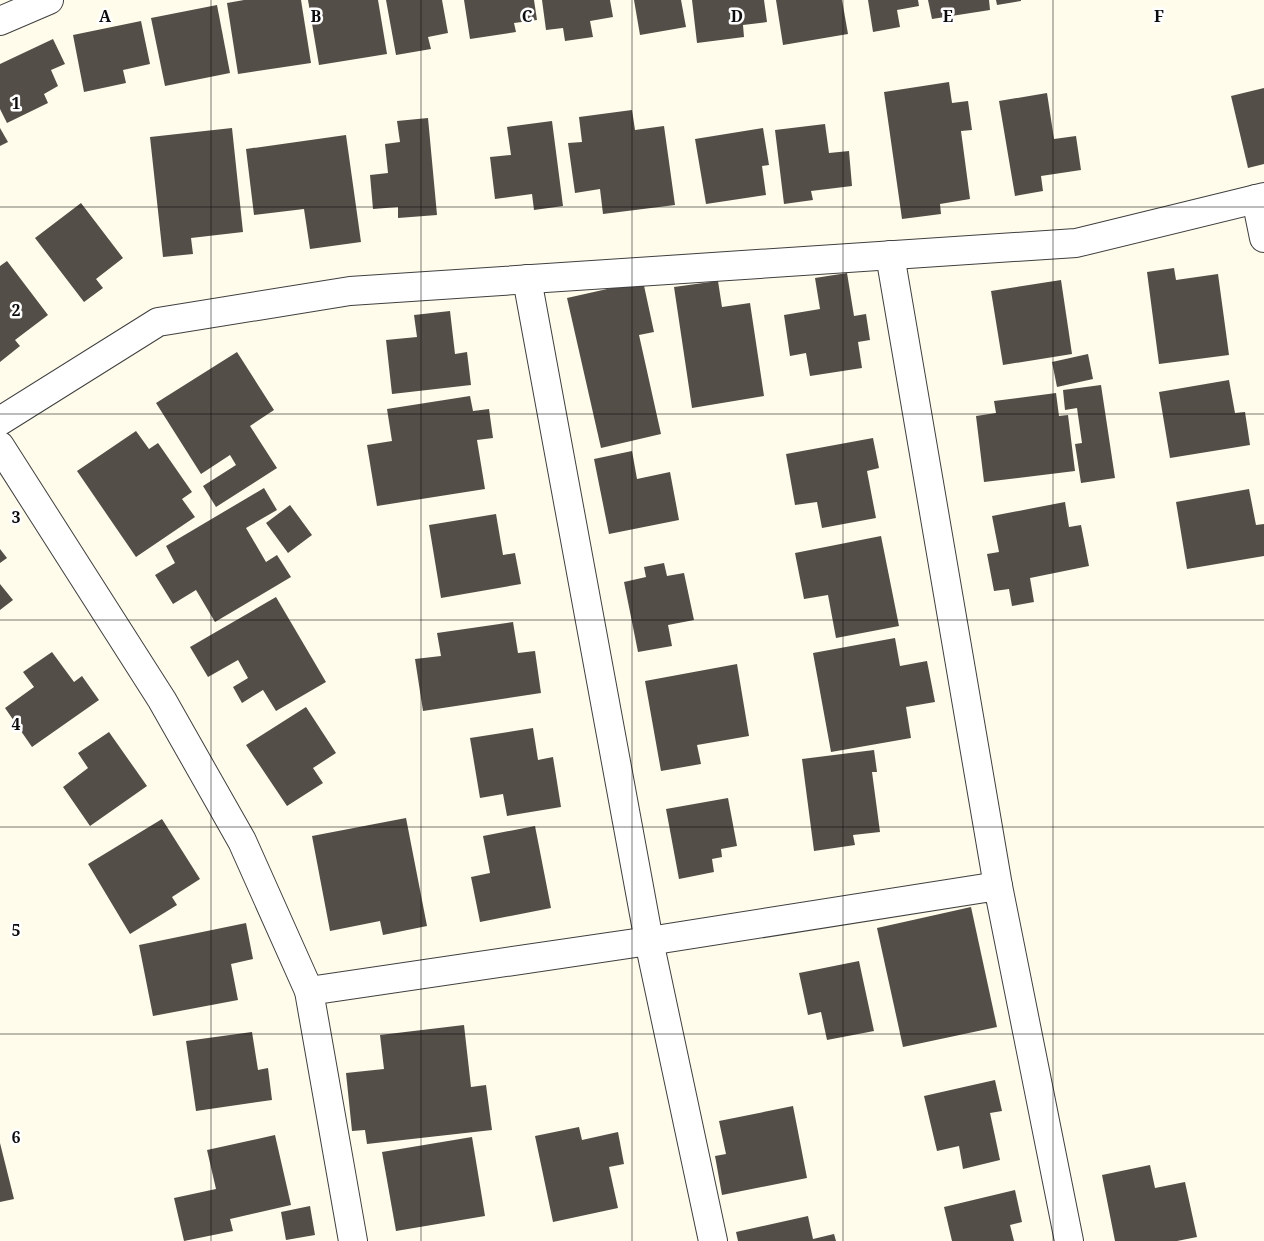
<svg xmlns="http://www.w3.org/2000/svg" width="1264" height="1241" viewBox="0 0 1264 1241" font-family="'Noto Serif',serif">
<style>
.building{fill:#544e48}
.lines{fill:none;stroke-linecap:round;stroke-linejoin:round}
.street-casing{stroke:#3f3f3f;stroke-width:30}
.street{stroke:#fff;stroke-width:28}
.grid{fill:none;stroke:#0c0c0c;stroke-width:1;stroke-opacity:0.55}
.grid-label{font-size:16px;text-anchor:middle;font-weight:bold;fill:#0c0c0c;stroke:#fff;stroke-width:5;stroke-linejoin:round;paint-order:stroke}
</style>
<rect width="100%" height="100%" fill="#fffceb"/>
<g class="building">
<path d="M244 0H301L311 63 238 74 227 3Z"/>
<path d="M308 0H378L387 54 319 65Z"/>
<path d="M386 0H442L448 33 428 37 431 49 396 55Z"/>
<path d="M464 0H534L537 20 514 23 516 32 470 39Z"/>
<path d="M542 0H610L613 17 590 21 593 37 565 41 563 28 546 30Z"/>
<path d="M634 0H681L686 27 640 35Z"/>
<path d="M692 0H764L767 22 743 25 744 37 697 43Z"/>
<path d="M776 0H842L848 34 783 45Z"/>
<path d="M868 0H918L919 6 897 10 900 27 873 32Z"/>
<path d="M928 0H989L990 10 932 19Z"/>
<path d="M996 0H1021V1L997 5Z"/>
<path d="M217 5 230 73 165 86 151 18Z"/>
<path d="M141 21 150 64 123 70 126 83 84 92 73 35Z"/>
<path d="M53 39 65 64 51 70 58 86 44 94 48 103 7 123 0 109V64Z"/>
<path d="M949 82 952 103 968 101 972 130 961 131 970 199 940 204 941 214 902 219 884 92Z"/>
<path d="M1264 88V164L1248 168 1231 96Z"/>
<path d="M1047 93 1054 139 1076 136 1081 170 1041 176 1043 191 1015 196 999 101Z"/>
<path d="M632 110 635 130 664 126 675 205 603 214 600 189 575 193 568 143 582 142 579 117Z"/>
<path d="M428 118 437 215 398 218V207L373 209 370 175 388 173 385 144 400 142 397 121Z"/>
<path d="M552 121 563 206 534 210 532 194 495 199 490 157 511 155 507 127Z"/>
<path d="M825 124 829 153 849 151 852 186 811 191 813 200 784 204 775 130Z"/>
<path d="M0 128 8 142 0 146Z"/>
<path d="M232 128 243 232 191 238 193 254 163 257 150 137Z"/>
<path d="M763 128 769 165 762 166 766 195 706 204 695 139Z"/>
<path d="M346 135 361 242 310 249 304 209 254 215 246 149Z"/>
<path d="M81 203 123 258 96 279 103 288 84 302 35 238Z"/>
<path d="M7 261 48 315 15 340 20 346 0 362V266Z"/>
<path d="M1174 268 1176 280 1218 274 1229 355 1159 364 1147 272Z"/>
<path d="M847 273 854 316 866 314 870 340 858 342 862 368 810 376 806 353 790 356 784 315 820 309 815 278Z"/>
<path d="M1061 280 1072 354 1003 365 991 291Z"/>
<path d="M643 281 654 332 639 335 661 434 601 448 567 298Z"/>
<path d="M718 281 722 307 750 303 764 396 692 408 674 287Z"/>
<path d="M450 311 455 354 467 352 471 385 392 394 386 340 417 337 414 315Z"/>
<path d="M237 352 274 410 250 426 277 468 216 507 203 486 236 465 230 455 201 474 156 403Z"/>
<path d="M1088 354 1093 379 1057 387 1052 362Z"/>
<path d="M1229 380 1235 413 1245 412 1250 445 1170 458 1159 392Z"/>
<path d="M1101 385 1115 478 1081 483 1075 444 1082 443 1077 408 1065 410 1063 390Z"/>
<path d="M1056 393 1059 416 1068 415 1075 471 984 482 976 416 996 413 994 401Z"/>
<path d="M470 396 473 411 489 409 493 438 477 440 485 489 377 506 367 445 392 441 387 409Z"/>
<path d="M136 431 149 449 158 443 192 492 182 499 195 517 136 557 77 471Z"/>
<path d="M873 438 879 468 867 471 876 518 822 528 817 502 795 505 786 454Z"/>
<path d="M632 451 637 479 670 472 679 520 609 534 594 459Z"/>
<path d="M264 488 277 510 246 528 266 562 277 555 291 577 215 622 196 590 173 604 155 575 175 563 166 546Z"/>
<path d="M1249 489 1256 525 1264 524V556L1187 569 1176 502Z"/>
<path d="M1065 502 1069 527 1081 525 1089 566 1030 578 1034 602 1012 606 1009 589 994 591 987 554 999 552 992 516Z"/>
<path d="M290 505 312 535 288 553 266 523Z"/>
<path d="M496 514 503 555 515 553 521 584 441 598 429 525Z"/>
<path d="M881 536 899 626 836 638 828 595 804 599 795 553Z"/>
<path d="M0 549 7 558 0 563Z"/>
<path d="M664 563 667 576 684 573 694 620 668 625 672 646 638 652 624 582 646 577 644 567Z"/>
<path d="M0 584 13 600 0 610Z"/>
<path d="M276 597 326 682 276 711 263 690 242 703 233 687 248 678 238 660 208 677 190 647Z"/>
<path d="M513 622 518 653 535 651 541 693 423 711 415 659 441 656 437 633Z"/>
<path d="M895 638 900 666 927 661 935 702 906 707 911 738 831 752 813 653Z"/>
<path d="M52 652 74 682 82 676 99 700 32 747 5 708 34 687 23 672Z"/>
<path d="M737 664 749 736 697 745 701 764 661 771 645 681Z"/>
<path d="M306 707 336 753 313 768 323 783 287 806 246 745Z"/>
<path d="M533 728 538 760 553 757 561 807 507 816 503 794 480 798 470 738Z"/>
<path d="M109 732 147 786 90 826 63 787 88 768 78 753Z"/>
<path d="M874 750 877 772H872L880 832 853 835 855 845 814 851 802 759Z"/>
<path d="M728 798 737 846 721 849 722 857 712 859 714 872 679 879 666 809Z"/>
<path d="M406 818 427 926 383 935 380 921 330 931 312 836Z"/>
<path d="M162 819 200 879 172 897 177 905 130 934 88 864Z"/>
<path d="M535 826 551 908 480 922 471 877 490 873 483 836Z"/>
<path d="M971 907 997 1027 903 1047 877 928Z"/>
<path d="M246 923 253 959 231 964 238 1000 153 1016 139 945Z"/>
<path d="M859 961 874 1031 827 1040 821 1012 808 1015 799 973Z"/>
<path d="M464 1025 471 1087 486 1085 492 1130 367 1144 365 1130 352 1131 346 1073 384 1069 380 1035Z"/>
<path d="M252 1032 258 1070 268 1068 272 1100 196 1111 186 1041Z"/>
<path d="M995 1080 1002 1111 990 1113 1000 1160 963 1169 959 1146 937 1151 924 1096Z"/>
<path d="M793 1106 807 1178 722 1195 715 1156 726 1154 719 1121Z"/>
<path d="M579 1127 582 1140 618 1132 624 1164 609 1167 618 1208 553 1222 535 1136Z"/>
<path d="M275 1135 291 1205 230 1219 233 1231 184 1241 174 1198 216 1189 207 1150Z"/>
<path d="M472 1137 485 1216 396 1231 382 1152Z"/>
<path d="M0 1143 14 1199 0 1202Z"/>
<path d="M1150 1165 1155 1188 1185 1182 1197 1237 1177 1241H1115L1102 1175Z"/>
<path d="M1015 1190 1022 1222 1010 1225 1014 1241H952L944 1207Z"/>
<path d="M310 1206 315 1235 286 1240 281 1212Z"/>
<path d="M808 1216 813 1239 834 1234 836 1241H738L736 1232Z"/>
</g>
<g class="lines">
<defs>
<g id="street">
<path d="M0 21 49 0"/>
<path d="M1256 199 1264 238"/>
<path d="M890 255 998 886"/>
<path d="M527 279 649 941 713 1241"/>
<path d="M0 421 158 322 350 291 1076 243 1264 197"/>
<path d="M0 446 162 700 242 841 309 991 353 1241"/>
<path d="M309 991 649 941 998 886 1069 1241"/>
</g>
</defs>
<use href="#street" class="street-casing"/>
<use href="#street" class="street"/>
</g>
<path class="grid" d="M211 0V1241M421 0V1241M632 0V1241M843 0V1241M1053 0V1241M0 207H1264M0 414H1264M0 620H1264M0 827H1264M0 1034H1264"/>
<g class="grid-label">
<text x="105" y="22">A</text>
<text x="316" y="22">B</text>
<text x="527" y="22">C</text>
<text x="737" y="22">D</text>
<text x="948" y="22">E</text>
<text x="1159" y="22">F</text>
<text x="16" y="109">1</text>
<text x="16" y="316">2</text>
<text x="16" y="523">3</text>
<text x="16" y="730">4</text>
<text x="16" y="936">5</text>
<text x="16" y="1143">6</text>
</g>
</svg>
